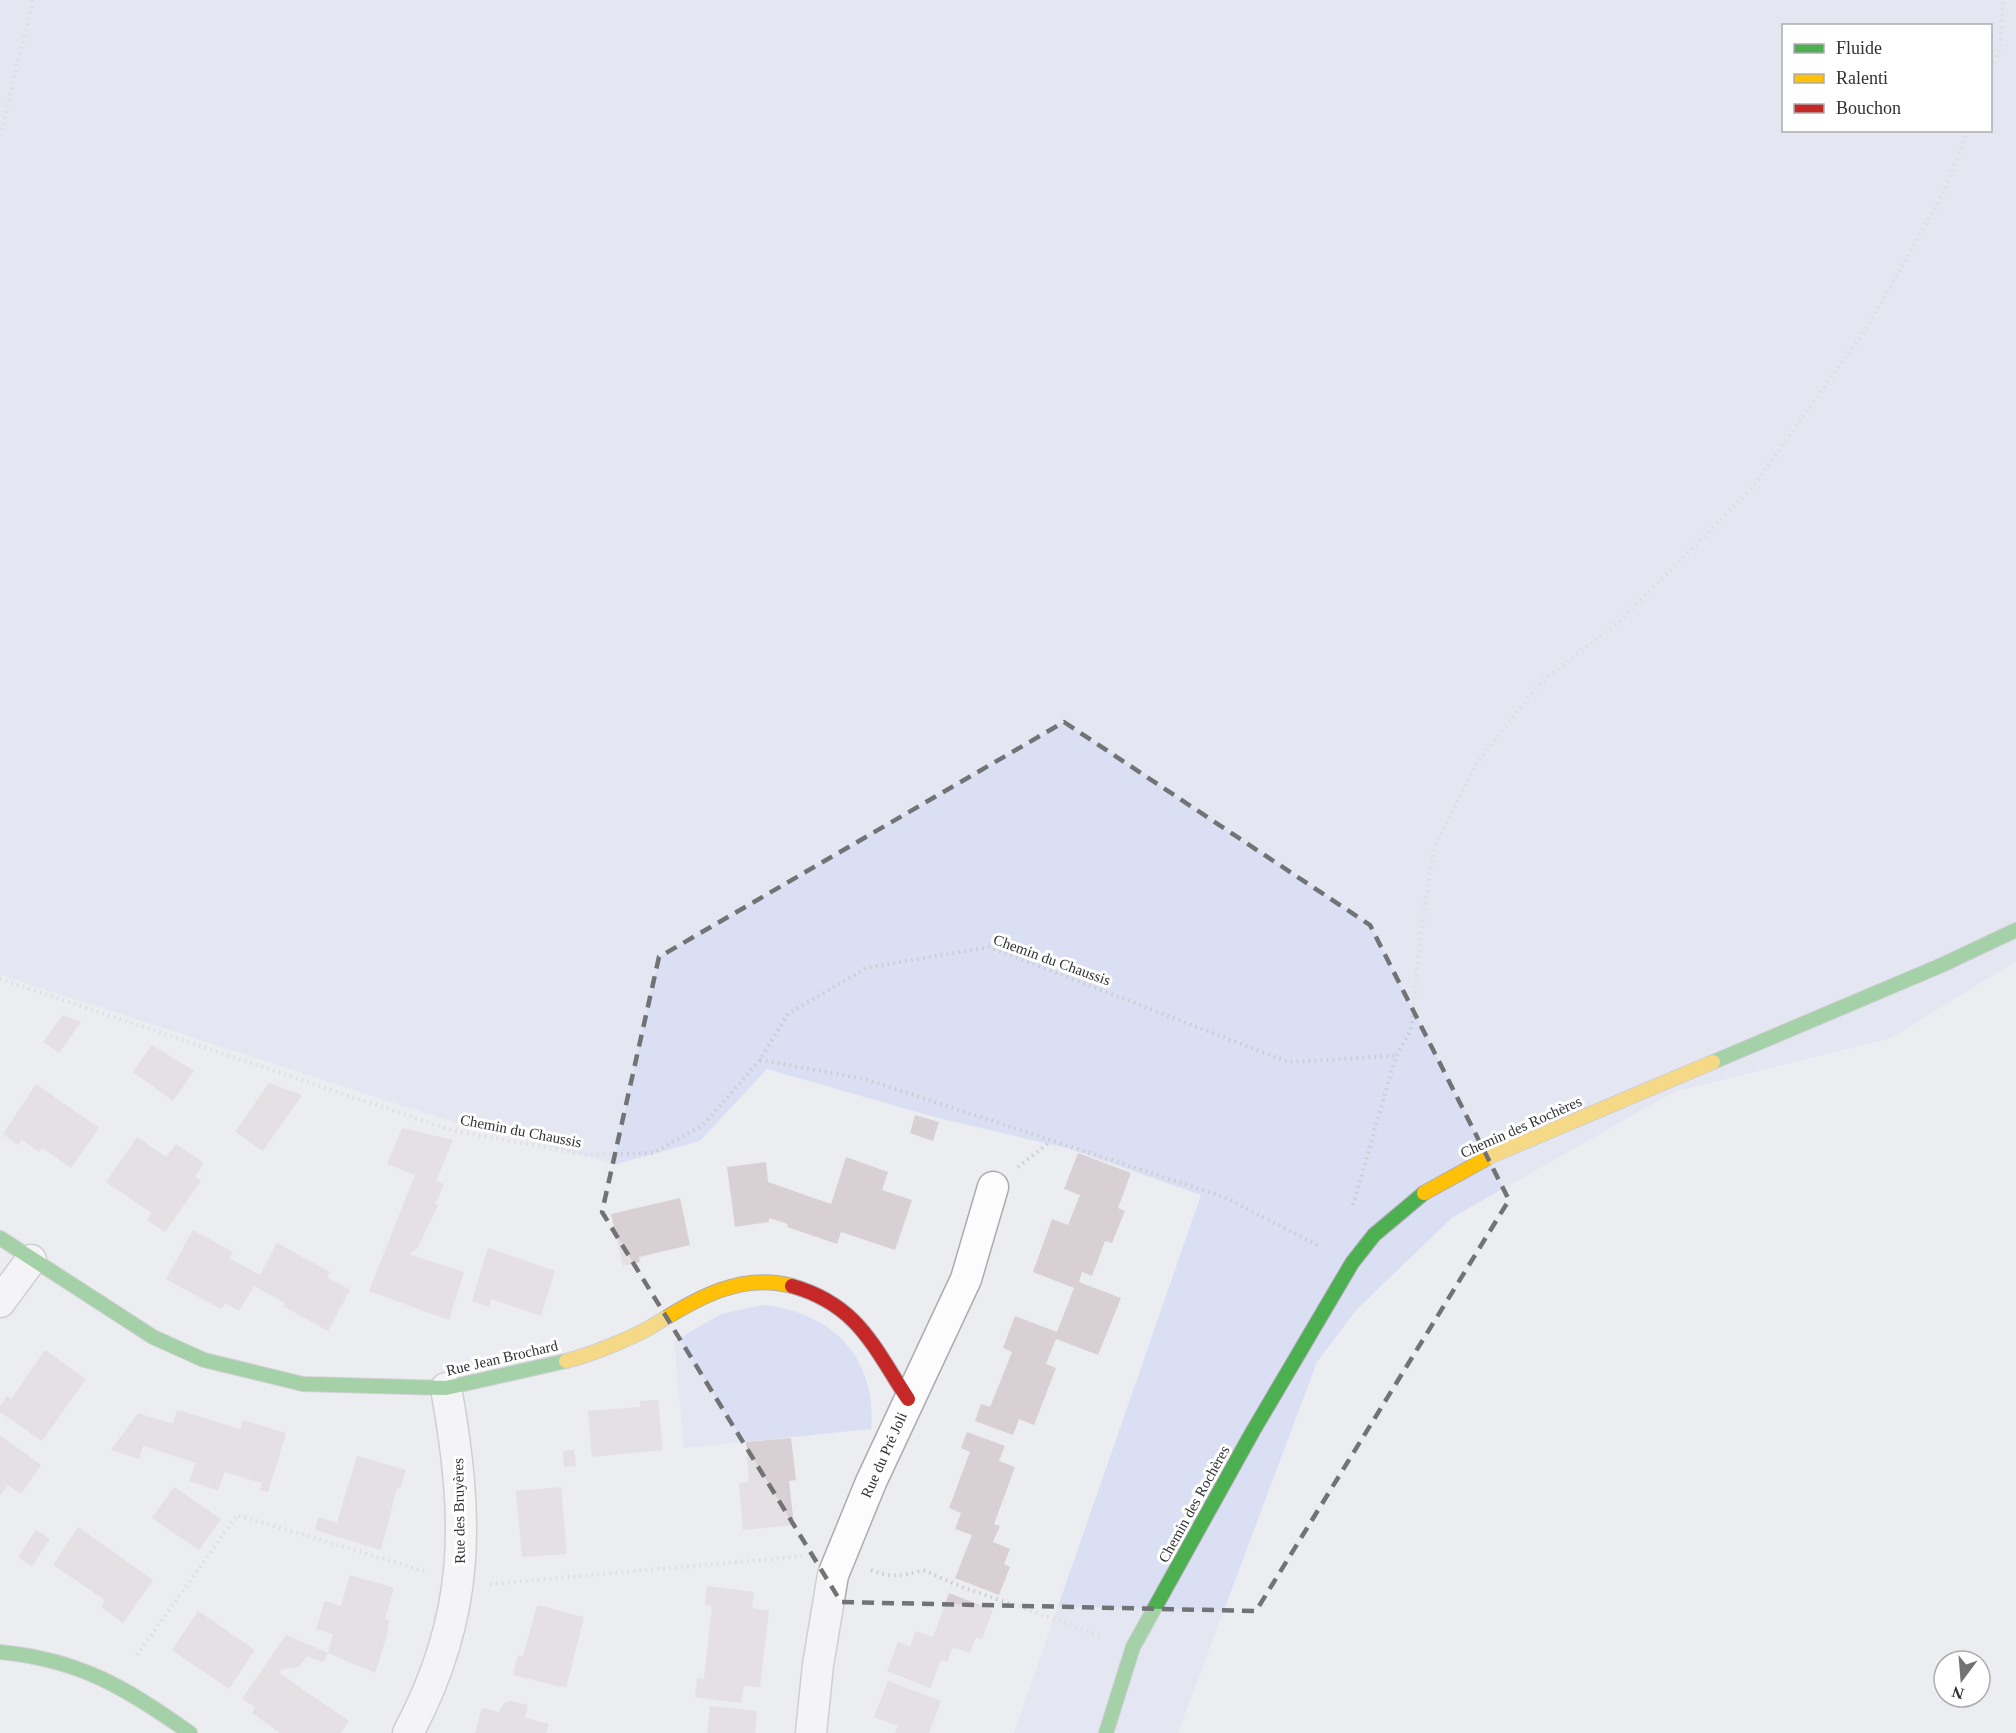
<svg xmlns="http://www.w3.org/2000/svg" width="2016" height="1733" viewBox="0 0 2016 1733" font-family="Georgia,serif">
<style>
.green{fill:#dadff4;fill-rule:evenodd}
.building{fill:#d9d0d4}
.lines{fill:none;stroke-linecap:round;stroke-linejoin:round}
.street-casing{stroke:#acacae;stroke-width:33}
.fast-casing{stroke:#acacae;stroke-width:16}
.slow-casing{stroke:#acacae;stroke-width:16}
.jam-casing{stroke:#acacae;stroke-width:16}
.path{stroke:#cbcccd;stroke-width:4;stroke-dasharray:1.5 4.5;stroke-linecap:butt}
.street{stroke:#fcfcfd;stroke-width:30}
.fast{stroke:#4caf50;stroke-width:14}
.slow{stroke:#ffc107;stroke-width:14}
.jam{stroke:#c62828;stroke-width:14}
.marked{fill:none;stroke:#727375;stroke-width:4.5;stroke-dasharray:12 8;stroke-linejoin:round}
.labels{text-anchor:middle;dominant-baseline:central;stroke-width:6;stroke-linejoin:round;paint-order:stroke}
.street-label{font-size:15px;fill:#303133;stroke:#fff}
</style>
<rect width="100%" height="100%" fill="#ecedf0"/>
<g class="green">
<path d="M0 0H2016V961L1891 1038 1674 1092 1453 1217 1357 1309 1317 1362 1178 1733H1014L1201 1195 1070 1149 938 1118 767 1069 700 1141 616 1164 450 1121 0 975ZM1784 26H1990V130H1784Z"/>
<path d="M763 1305C832 1312 877 1358 871 1429L684 1448 674 1341 721 1314Z"/>
</g>
<g class="building">
<path d="M63 1015 81 1022 59 1053 43 1042Z"/>
<path d="M152 1045 194 1071 173 1101 133 1072Z"/>
<path d="M269 1083 302 1095 263 1151 235 1132Z"/>
<path d="M36 1084 99 1128 71 1168 42 1148 39 1152 22 1140 18 1145 3 1134Z"/>
<path d="M915 1115 939 1122 933 1141 910 1133Z"/>
<path d="M402 1128 453 1140 436 1181 444 1184 435 1204 438 1205 417 1249 408 1254 464 1272 449 1320 369 1291 415 1175 387 1164Z"/>
<path d="M137 1137 166 1157 176 1144 204 1163 195 1177 201 1181 165 1232 147 1220 152 1213 106 1182Z"/>
<path d="M1078 1153 1131 1173 1118 1208 1125 1211 1112 1243 1105 1241 1092 1276 1082 1272 1079 1282 1121 1298 1098 1355 1056 1339 1046 1364 1056 1368 1034 1425 1019 1419 1013 1435 975 1421 981 1404 990 1407 1001 1380 1012 1352 1003 1348 1015 1316 1057 1332 1074 1288 1033 1272 1052 1219 1068 1225 1080 1195 1064 1189Z"/>
<path d="M846 1157 888 1172 882 1190 912 1200 895 1250 841 1232 837 1244 787 1227 788 1224 769 1218V1222L735 1227 727 1167 766 1162 768 1182 831 1204Z"/>
<path d="M680 1198 690 1245 639 1257 640 1262 623 1266 611 1214Z"/>
<path d="M193 1230 233 1252 229 1258 260 1275 277 1243 330 1272 327 1277 350 1290 328 1331 283 1306 285 1303 254 1286 239 1311 225 1303 221 1309 166 1279Z"/>
<path d="M488 1248 555 1271 541 1316 491 1299 489 1307 472 1301Z"/>
<path d="M45 1350 86 1379 42 1441 0 1412V1406L7 1396 11 1399Z"/>
<path d="M658 1400 663 1450 592 1457 588 1411 640 1407V1401Z"/>
<path d="M177 1410 240 1429 243 1420 286 1433 268 1492 260 1490 262 1483 225 1472 218 1490 189 1481 196 1463 143 1446 139 1459 111 1450 138 1413 173 1424Z"/>
<path d="M967 1432 1005 1446 999 1461 1015 1467 994 1524 1000 1526 993 1542 1010 1549 1004 1564 1010 1567 999 1595 955 1578 972 1535 955 1529 961 1513 949 1508 970 1452 961 1448Z"/>
<path d="M0 1435 41 1465 21 1494 8 1485 0 1496Z"/>
<path d="M791 1438 796 1480 789 1481 794 1525 743 1530 739 1483 749 1482 746 1442Z"/>
<path d="M574 1450 576 1466 564 1467 563 1451Z"/>
<path d="M357 1456 406 1470 400 1489 397 1488 381 1550 315 1530 318 1517 337 1523Z"/>
<path d="M174 1487 221 1519 199 1550 152 1518Z"/>
<path d="M561 1487 567 1554 522 1557 516 1491Z"/>
<path d="M78 1527 153 1580 123 1623 101 1607 105 1600 53 1565Z"/>
<path d="M36 1530 50 1539 32 1566 18 1557Z"/>
<path d="M350 1575 394 1588 385 1619 389 1620 387 1635 375 1673 328 1653 323 1662 307 1656 299 1667 282 1669 279 1673 349 1721 341 1733H280L252 1713 255 1707 242 1699 286 1635 328 1653 333 1634 316 1629 325 1601 341 1606Z"/>
<path d="M707 1586 754 1592 752 1608 769 1611 760 1687 744 1686 741 1703 695 1697 697 1678 704 1679 712 1606 705 1605Z"/>
<path d="M949 1593 993 1610 982 1639 976 1637 970 1653 953 1647 947 1662 941 1660 930 1688 887 1671 898 1642 910 1647 916 1631 933 1637Z"/>
<path d="M537 1605 584 1617 566 1688 513 1675 518 1655 523 1657Z"/>
<path d="M198 1611 255 1650 229 1689 172 1650Z"/>
<path d="M888 1681 941 1701 929 1733H895L898 1726 874 1717Z"/>
<path d="M510 1701 528 1705 525 1718 549 1724 546 1733H475L482 1708 499 1712 504 1703Z"/>
<path d="M710 1706 757 1711 755 1733H707Z"/>
</g>
<g class="lines">
<defs>
<g id="street">
<path d="M0 1302 31 1260"/>
<path d="M408 1733C472 1614 469 1517 446 1388"/>
<path d="M811 1733 818 1665 833 1575 871 1482 966 1279 993 1187"/>
</g>
<g id="fast">
<path d="M1713 1062 1942 965 2016 930"/>
<path d="M0 1238 153 1337 204 1360 303 1384 446 1388 566 1361"/>
<path d="M0 1652C81 1660 126 1688 190 1733"/>
<path d="M1106 1733 1133 1647 1253 1431 1352 1263 1374 1235 1424 1193"/>
</g>
<g id="slow">
<path d="M1424 1193 1491 1156 1713 1062"/>
<path d="M566 1361C590 1355 627 1340 649 1328 692 1302 738 1271 792 1286"/>
</g>
<path id="jam" d="M792 1286C858 1305 873 1346 908 1399"/>
</defs>
<use href="#street" class="street-casing"/>
<use href="#fast" class="fast-casing"/>
<use href="#slow" class="slow-casing"/>
<use href="#jam" class="jam-casing"/>
<g class="path">
<path d="M1990 74 2000 49 2003 0"/>
<path d="M0 136 33 0"/>
<path d="M0 979 451 1130 586 1155 653 1153 703 1125 760 1060 788 1014 866 968 989 947 1288 1062 1396 1056"/>
<path d="M760 1060 865 1079 1224 1197 1321 1247"/>
<path d="M1018 1167 1050 1142"/>
<path d="M1353 1205 1396 1056 1411 1030 1421 932 1434 849 1476 764 1538 685 1622 619 1752 488 1868 326 1945 190 1968 130"/>
<path d="M871 1570C891 1578 903 1576 923 1570L962 1587 1102 1636"/>
<path d="M490 1584 805 1556"/>
<path d="M137 1655 237 1515 424 1571"/>
</g>
<use href="#street" class="street"/>
<use href="#fast" class="fast"/>
<use href="#slow" class="slow"/>
<use href="#jam" class="jam"/>
</g>
<path d="M0 0H2016V1733H0ZM1064 722 1370 925 1509 1200 1256 1611 841 1602 602 1212 659 957Z" fill="#ecedf0" fill-opacity=".55" fill-rule="evenodd"/>
<path class="marked" d="M1064 722 1370 925 1509 1200 1256 1611 841 1602 602 1212 659 957Z"/>
<g class="labels">
<g class="street-label">
<text transform="translate(1052 960) rotate(20)">Chemin du Chaussis</text>
<text transform="translate(1521 1127) rotate(-24)">Chemin des Rochères</text>
<text transform="translate(521 1131) rotate(11)">Chemin du Chaussis</text>
<text transform="translate(502 1358) rotate(-13)">Rue Jean Brochard</text>
<text transform="translate(884 1455) rotate(-66)">Rue du Pré Joli</text>
<text transform="translate(1194 1504) rotate(-61)">Chemin des Rochères</text>
<text transform="translate(459 1511) rotate(-91)">Rue des Bruyères</text>
</g>
</g>
<rect x="1782" y="24" width="210" height="108" fill="#ffffff" stroke="#acadad" stroke-width="1.5"/>
<rect x="1794" y="44" width="30" height="9" fill="#4caf50" stroke="#acadad" stroke-width="1.5"/>
<text x="1836" y="54" font-size="18" fill="#303133">Fluide</text>
<rect x="1794" y="74" width="30" height="9" fill="#ffc107" stroke="#acadad" stroke-width="1.5"/>
<text x="1836" y="84" font-size="18" fill="#303133">Ralenti</text>
<rect x="1794" y="104" width="30" height="9" fill="#c62828" stroke="#acadad" stroke-width="1.5"/>
<text x="1836" y="114" font-size="18" fill="#303133">Bouchon</text>
<g transform="translate(1962 1679) rotate(196)"><circle r="28" fill="#ffffff" stroke="#acadad" stroke-width="1.5"/>
<path d="M0-4.5L10 22L0 15L-10 22Z" fill="#727375"/>
<text y="-9" font-size="16" font-weight="bold" text-anchor="middle" fill="#303133">N</text>
</g>
</svg>
